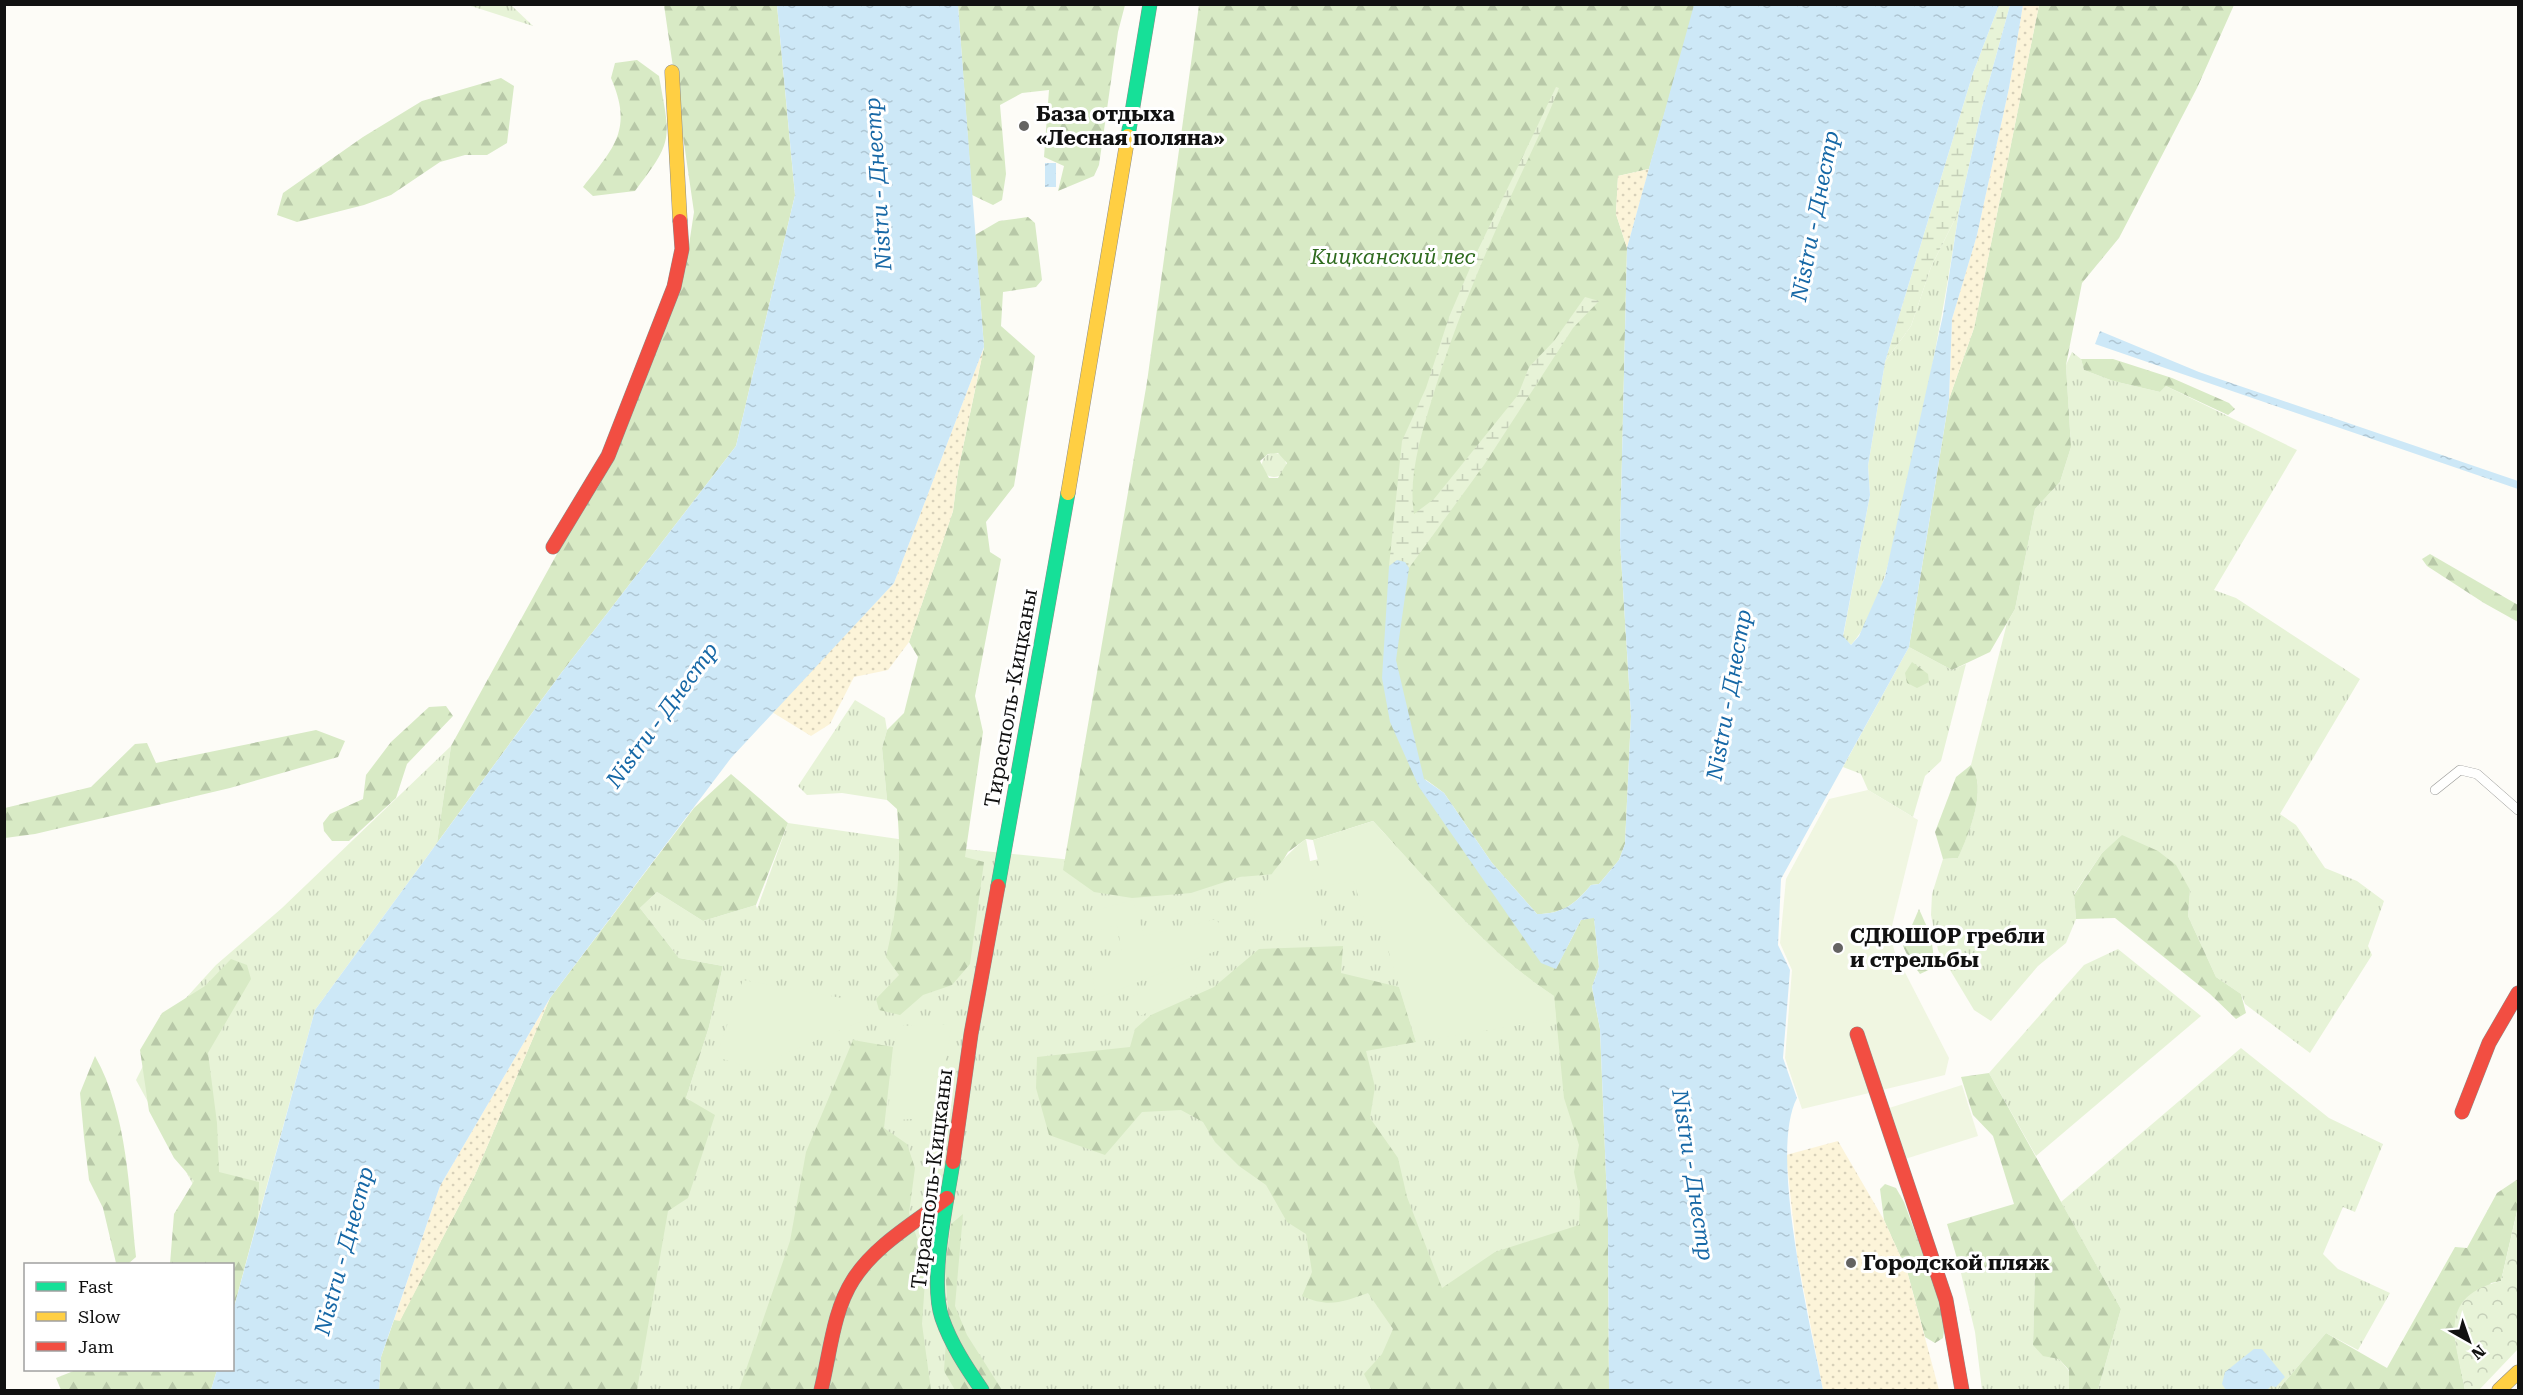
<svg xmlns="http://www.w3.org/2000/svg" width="2523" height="1395" viewBox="0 0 2523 1395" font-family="'Roboto Serif',serif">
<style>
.grass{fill:url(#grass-tufts)}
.forest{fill:url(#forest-firs);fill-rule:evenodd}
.wetland{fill:url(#wetland-marsh)}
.sand{fill:url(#sand-dots)}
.park{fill:url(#park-crowns)}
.garden{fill:#e7f3d7}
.pitch{fill:#f0f6e1}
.water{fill:url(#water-ripples)}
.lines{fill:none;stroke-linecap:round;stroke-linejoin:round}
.street-casing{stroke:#979795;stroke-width:10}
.fast-casing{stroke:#8e8d8b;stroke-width:15}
.slow-casing{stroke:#8e8d8b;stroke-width:15}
.jam-casing{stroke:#8e8d8b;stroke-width:15}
.street{stroke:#fffffe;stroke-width:9}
.fast{stroke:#16e098;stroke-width:14}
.slow{stroke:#ffcf43;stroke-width:14}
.jam{stroke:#f24e42;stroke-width:14}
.poi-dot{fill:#646362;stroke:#fff;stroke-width:2}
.labels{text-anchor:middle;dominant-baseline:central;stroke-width:6;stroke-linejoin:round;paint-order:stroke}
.poi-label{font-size:21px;font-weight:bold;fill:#111;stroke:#fff;text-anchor:start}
.park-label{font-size:21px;font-style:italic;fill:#2f6b1f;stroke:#fff}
.street-label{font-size:21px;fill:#111;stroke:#fff}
.water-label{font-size:22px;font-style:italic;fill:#1768a6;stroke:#fff}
</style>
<defs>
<pattern id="grass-tufts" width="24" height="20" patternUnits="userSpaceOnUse" patternTransform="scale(1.5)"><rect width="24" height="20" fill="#e7f3d7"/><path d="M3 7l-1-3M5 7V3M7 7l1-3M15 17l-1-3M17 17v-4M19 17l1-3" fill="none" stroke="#c5cfb8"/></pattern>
<pattern id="forest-firs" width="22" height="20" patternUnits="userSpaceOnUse" patternTransform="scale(1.5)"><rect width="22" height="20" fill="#d8eac5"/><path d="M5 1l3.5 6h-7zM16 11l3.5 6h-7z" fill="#b8c8a8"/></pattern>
<pattern id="wetland-marsh" width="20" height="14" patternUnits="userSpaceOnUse" patternTransform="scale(1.5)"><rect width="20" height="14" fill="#e7f3d7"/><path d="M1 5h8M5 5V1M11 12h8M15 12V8" fill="none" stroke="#c5cfb8"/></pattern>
<pattern id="sand-dots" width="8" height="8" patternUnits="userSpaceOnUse" patternTransform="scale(1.5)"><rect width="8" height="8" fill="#fcf4d9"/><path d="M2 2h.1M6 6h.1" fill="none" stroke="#d7d0b9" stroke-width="1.8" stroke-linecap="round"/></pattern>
<pattern id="park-crowns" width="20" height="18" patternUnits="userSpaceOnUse" patternTransform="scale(1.5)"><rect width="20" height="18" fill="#e7f3d7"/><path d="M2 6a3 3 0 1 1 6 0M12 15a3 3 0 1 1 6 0" fill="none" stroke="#c5cfb8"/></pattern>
<pattern id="water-ripples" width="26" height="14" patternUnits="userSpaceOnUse" patternTransform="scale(1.5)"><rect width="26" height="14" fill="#cde8f7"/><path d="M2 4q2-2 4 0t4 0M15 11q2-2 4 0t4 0" fill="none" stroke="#afc6d3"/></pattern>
</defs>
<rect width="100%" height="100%" fill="#fdfcf7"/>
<g class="grass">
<path d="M468 5H511L533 26Z"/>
<path d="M1959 211C1944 309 1926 405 1903 501 1893 544 1881 612 1851 645L1843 637 1870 495 1868 466 1885 362 1911 326 1931 267Z"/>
<path d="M2072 352 2081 359 2084 370 2113 381 2160 392 2166 386 2297 450 2214 590 2236 598 2360 679 2280 814 2296 825 2325 868 2357 881 2384 901 2368 946 2372 955 2310 1053 2245 1004 2241 994 2216 977 2188 916 2190 890 2122 836 2102 853 2074 894 2076 919 2066 943 2038 966 1991 1021 1974 1010 1938 950 1931 915 1932 894 1943 859 1958 858C1969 834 1988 788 1971 765L2007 623 2015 609 2035 509 2060 482 2071 447 2066 365Z"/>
<circle cx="1274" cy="465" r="12"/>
<path d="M1909 647 1952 670 1966 664 1941 761 1925 776 1913 817 1868 790 1861 774 1843 767Z"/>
<path d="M855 700 885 718 887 730 882 748 887 800 842 793 807 795 798 786Z"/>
<path d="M451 746 437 843 315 1010 258 1218 196 1190 136 1080 166 1020 216 965 282 908Z"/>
<path d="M1419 787 1541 963 1570 944 1609 1390H615L690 1100 686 1098 709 1027 723 966 679 958 640 908 657 892 703 921 756 905 757 909 788 823 974 850 1240 877 1393 842Z"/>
<path d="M2118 949 2201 1016 2036 1156 1989 1073 2084 965Z"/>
<path d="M2241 1048 2329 1118 2383 1144 2355 1212 2343 1207 2323 1254 2338 1269 2390 1293 2358 1350 2326 1333 2278 1390H2098L2121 1309 2061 1202Z"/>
<path d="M2035 1267 2033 1345 2059 1359 2069 1371V1390H1982L1975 1332 1960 1269Z"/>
</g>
<g class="forest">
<path d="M664 5H777L795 195 736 446 562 672 437 843 451 746 606 465 685 271 694 212Z"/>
<path d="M958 5H1125L1118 32 1099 165 1094 176 1058 191 1064 166 1044 157 1049 90 1022 93 1000 105 1006 174 1002 200 993 205 972 195Z"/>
<path d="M1199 5H1695L1649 169 1618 176 1616 214 1627 248 1620 541 1631 716 1625 844 1619 860 1599 884 1591 885C1575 904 1563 914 1537 914L1492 863 1444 793 1425 779 1556 969 1581 920 1594 917 1599 967 1592 987 1600 1029 1608 1224 1609 1390H1372L1364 1374 1382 1354 1393 1329 1368 1293C1342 1302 1329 1308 1302 1296L1312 1272 1306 1234 1287 1222 1266 1185 1239 1166 1215 1142 1203 1122 1181 1110 1142 1112 1105 1155 1049 1135 1036 1088 1037 1057 1130 1047 1135 1029 1151 1015 1214 987 1259 949 1343 946 1341 973 1399 987 1416 1042 1366 1051 1375 1087 1370 1118 1398 1158 1407 1197 1442 1288 1495 1252 1579 1225 1580 1201 1574 1172 1579 1145 1564 1098 1554 996C1485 951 1429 881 1373 821L1313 840 1306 839 1288 852 1275 874 1240 877 1191 893 1132 898 1094 892 1063 870 1147 382ZM1278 453 1287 463 1278 478H1269L1260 461 1268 454Z"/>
<path d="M2039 5H2234L2197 88 2119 238 2082 283 2066 365 2071 447 2060 482 2035 509 2015 609 1990 652 1952 670 1909 647 1949 399 1974 328Z"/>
<path d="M637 60 659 76C670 139 675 139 635 191L593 196 583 187C615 147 633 129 611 78L615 63Z"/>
<path d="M501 78 514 86 507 143 487 155H465L440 162 391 195 364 205 297 222 277 215 283 193 363 137 422 101Z"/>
<path d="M1028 217 1035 223 1042 280 1036 287 1003 292 1001 326 1035 356 1014 486 986 522 990 552 1001 559 975 696 983 732 965 857 984 862 970 964 952 985 923 995 900 1015 879 1010 876 999 899 975 886 957C898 908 902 860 897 809L887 800 882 748 887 730 904 713 918 657 909 642 953 511 958 471 984 347 975 235 999 221Z"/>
<path d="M2081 359H2113L2172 378 2229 403 2235 409 2228 415 2166 386 2160 392 2113 381 2084 370Z"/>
<path d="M2430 554 2518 605V622L2484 603 2427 566 2422 559Z"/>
<path d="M1912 662 1928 674 1929 682 1917 688 1907 683 1905 673Z"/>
<path d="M446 706 453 716 407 764 396 798 349 841H332L324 831 323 823 330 814 363 799 366 775 391 742 429 707Z"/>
<path d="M316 730 345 741 338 757 230 788 35 834 5 838V808L91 787 135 744 147 743 156 763Z"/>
<path d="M1971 765C1988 788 1969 834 1958 858L1943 859 1935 832 1956 777Z"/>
<path d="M731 774 788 823 756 905 703 921 657 892 640 908 679 958 723 966 709 1027 686 1098 715 1115 688 1198 668 1211 637 1390H379L381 1357 394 1320H400L475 1175 550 998 694 808Z"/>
<path d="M2122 835 2158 851 2176 865 2190 890 2188 916 2216 977 2241 994 2246 1013 2236 1019 2210 994 2115 918 2076 919 2074 895 2102 853Z"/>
<path d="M1919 909 1931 936 1935 967 1920 974 1909 959 1903 946Z"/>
<path d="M231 959 247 965 251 979 208 1053 217 1123 219 1172 259 1182 258 1218 233 1311 232 1264H170L174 1214 194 1181 174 1158 149 1111 140 1050 162 1013 205 986Z"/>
<path d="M853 1040 893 1047 884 1128 907 1144 915 1168 909 1213 926 1267 922 1324 931 1390H739L790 1241 806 1152Z"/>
<path d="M95 1056C128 1115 129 1191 136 1257L128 1264 116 1263 103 1208 89 1180 84 1137 80 1093Z"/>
<path d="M1989 1073 2121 1309 2098 1390H2069V1370L2059 1359 2043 1356 2033 1345 2035 1267 1960 1269 1947 1224 2014 1204 1993 1136 1973 1115 1961 1077Z"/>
<path d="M2518 1179V1207L2501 1281 2491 1283 2454 1334 2465 1390H2278L2326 1333 2387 1368 2455 1247 2467 1248 2497 1193Z"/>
<path d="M1885 1184 1896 1188 1904 1202 1946 1317 1943 1338 1935 1343 1925 1337 1907 1271 1884 1220 1880 1189Z"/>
<path d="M963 1214 955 1306 967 1335 1002 1390H955L944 1371 948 1310 945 1267 951 1224Z"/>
<path d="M76 1370H217L211 1390H61L56 1378Z"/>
</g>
<g class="wetland">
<path d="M1999 5H2010L1982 107 1959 211 1931 267 1911 326 1885 362 1973 73Z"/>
<path d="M1556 87 1559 88C1541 134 1518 179 1498 225 1473 282 1450 339 1432 399 1421 435 1408 477 1414 514L1434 499 1518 395 1529 367 1554 341 1585 297 1599 301 1573 328 1484 465 1409 568 1405 562 1398 560 1389 566 1402 441 1426 388 1449 317 1476 254Z"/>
</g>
<g class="sand">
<path d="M2023 5H2039L1974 328 1949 399 1952 319 1977 235 2009 88Z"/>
<path d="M1649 169 1627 248 1616 214 1618 176Z"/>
<path d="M984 347 958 471 953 511 909 642 888 670 854 677 830 724 811 736 772 712 894 583Z"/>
<path d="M550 998 475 1175 400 1321 394 1320 440 1186Z"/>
<path d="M1838 1141 1884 1220 1907 1271 1939 1390H1823L1797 1255 1786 1155Z"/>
</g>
<path class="park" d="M2518 1207V1349L2479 1390H2465C2456 1341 2435 1297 2501 1281Z"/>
<g class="garden">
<path d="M1373 821C1429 881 1485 951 1554 996L1556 1019 1416 1042 1380 923 1366 925 1354 881 1324 886 1313 840Z"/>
<path d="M1306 839 1322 927 1256 932C1255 925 1253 915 1255 908 1262 882 1285 854 1306 839Z"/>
<path d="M1133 900 1144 936 1217 919 1226 947 1096 999 1091 963 1122 952 1117 925 1101 930 1097 910Z"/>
<path d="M1191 973 1197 989 1140 1016 1130 997Z"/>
<path d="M743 980 869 1003 867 1019 784 1054 762 1071 716 1057Z"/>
<path d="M952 1024 936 1117 887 1121 897 1026Z"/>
</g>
<g class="pitch">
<path d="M1868 790 1918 820 1890 934 1895 953 1949 1058 1945 1075 1802 1109 1785 1058 1792 970 1780 943 1786 879 1829 799Z"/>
<path d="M1962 1085 1978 1136 1905 1159 1889 1108Z"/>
</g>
<g class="water">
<path d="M777 5H958L984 347 894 583 731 758 550 998 440 1186 381 1357 379 1390H211L217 1370H232L233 1311 315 1010 562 672 736 446 795 195Z"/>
<path d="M1694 5H1999L1973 73 1885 362 1868 466 1870 495 1843 636 1851 645 1859 636 1885 577 1943 315 1959 211 1982 107 2010 5H2023L2009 88 1977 235 1952 319 1949 399 1909 647 1781 879 1778 945 1790 970 1783 1058 1797 1098C1768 1153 1811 1326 1823 1390H1609L1608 1224 1600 1029 1592 987 1599 967 1594 918 1581 920 1556 969 1541 963 1419 787 1390 722 1382 678 1389 566 1397 560 1405 562 1409 568 1396 660 1424 779 1444 793 1492 863 1537 914C1563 914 1575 904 1591 885L1599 884 1619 860 1625 844 1631 716 1620 541 1627 248Z"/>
<rect x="1045" y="163" width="11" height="24"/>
<path d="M2100 331 2199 372 2518 481V489L2095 344Z"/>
<path d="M2254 1349H2262L2285 1377 2276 1387 2271 1386 2267 1390H2226L2222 1384 2225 1372Z"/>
</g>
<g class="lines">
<defs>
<path id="street" d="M2435 790 2460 770 2477 774 2518 810"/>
<g id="fast">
<path d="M1128 136 1150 4"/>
<path d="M998 886 1068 493"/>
<path d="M953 1162C947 1202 929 1280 942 1318 951 1344 966 1367 982 1390"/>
</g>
<g id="slow">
<path d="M672 72 680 221"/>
<path d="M1068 493 1128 136"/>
<path d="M2499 1390 2518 1372"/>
</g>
<g id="jam">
<path d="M553 547 608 456 674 287 682 249 680 221"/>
<path d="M1857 1034 1946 1300 1962 1390"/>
<path d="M2462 1112 2489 1043 2518 993"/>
<path d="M953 1162 971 1034 998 886"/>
<path d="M821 1390C830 1354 833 1311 853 1280 875 1245 916 1222 947 1198"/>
</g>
</defs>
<use href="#street" class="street-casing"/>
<use href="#fast" class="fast-casing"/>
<use href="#slow" class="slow-casing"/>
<use href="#jam" class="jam-casing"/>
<use href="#street" class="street"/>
<use href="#fast" class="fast"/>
<use href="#slow" class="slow"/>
<use href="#jam" class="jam"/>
</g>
<g class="poi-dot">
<circle cx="1024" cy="126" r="6"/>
<circle cx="1838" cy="948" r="6"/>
<circle cx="1851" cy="1263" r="6"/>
</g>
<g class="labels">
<g class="poi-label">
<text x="1036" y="114">База отдыха<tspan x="1036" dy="24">«Лесная поляна»</tspan></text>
<text x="1850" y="936">СДЮШОР гребли<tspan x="1850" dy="24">и стрельбы</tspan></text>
<text x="1863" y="1263">Городской пляж</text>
</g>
<g class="park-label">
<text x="1393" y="257">Кицканский лес</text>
</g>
<g class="street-label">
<text transform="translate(1011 698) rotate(-80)">Тирасполь-Кицканы</text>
<text transform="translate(932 1179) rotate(-83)">Тирасполь-Кицканы</text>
</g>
<g class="water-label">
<text transform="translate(878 184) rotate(-94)">Nistru - Днестр</text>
<text transform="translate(1815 216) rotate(-79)">Nistru - Днестр</text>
<text transform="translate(1729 695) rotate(-80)">Nistru - Днестр</text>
<text transform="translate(662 715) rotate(-54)">Nistru - Днестр</text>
<text transform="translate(1693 1175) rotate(81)">Nistru - Днестр</text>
<text transform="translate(344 1251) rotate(-75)">Nistru - Днестр</text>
</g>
</g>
<rect width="2523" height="1395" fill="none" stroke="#111111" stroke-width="12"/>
<rect x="24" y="1263" width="210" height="108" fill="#ffffff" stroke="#a0a0a0" stroke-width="1.5"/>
<rect x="36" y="1282" width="30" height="9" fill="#16e098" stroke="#a0a0a0" stroke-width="1.5"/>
<text x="78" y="1293" font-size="18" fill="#111111">Fast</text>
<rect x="36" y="1312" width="30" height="9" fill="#ffcf43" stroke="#a0a0a0" stroke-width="1.5"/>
<text x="78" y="1323" font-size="18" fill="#111111">Slow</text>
<rect x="36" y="1342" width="30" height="9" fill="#f24e42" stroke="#a0a0a0" stroke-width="1.5"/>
<text x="78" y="1353" font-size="18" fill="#111111">Jam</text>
<g transform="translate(2469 1341) rotate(140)" stroke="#ffffff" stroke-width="4.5" paint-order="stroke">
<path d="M0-4.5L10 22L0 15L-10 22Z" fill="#111111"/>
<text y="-9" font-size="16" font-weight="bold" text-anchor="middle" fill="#111111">N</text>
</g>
</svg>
